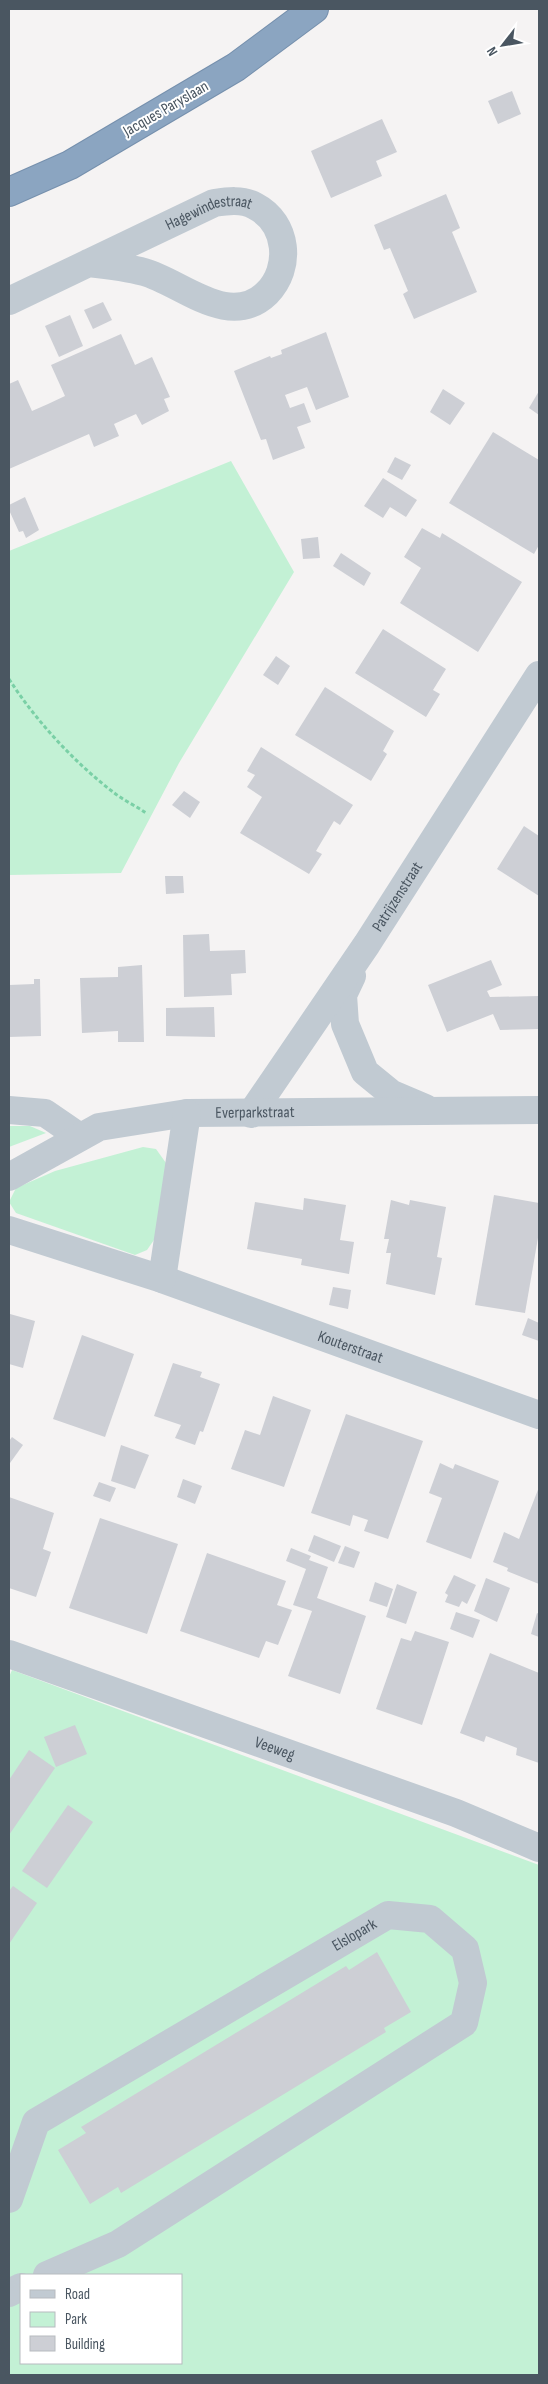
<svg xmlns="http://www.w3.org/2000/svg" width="548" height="2384" viewBox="0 0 548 2384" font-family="'Sofia Sans Condensed',sans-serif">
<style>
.green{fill:#c3f1d5;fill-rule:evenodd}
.building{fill:#cdcfd5}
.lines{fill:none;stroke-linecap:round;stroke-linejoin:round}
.highway-casing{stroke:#7690ad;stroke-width:30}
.path{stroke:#7ad0a6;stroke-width:3;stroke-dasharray:4 2.5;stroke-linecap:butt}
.minor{stroke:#c1cad2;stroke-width:28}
.highway{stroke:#8ba5c1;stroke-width:28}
.labels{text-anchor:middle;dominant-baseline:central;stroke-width:4;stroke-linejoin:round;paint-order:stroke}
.street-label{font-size:16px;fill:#4a5661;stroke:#fff}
</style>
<rect width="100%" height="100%" fill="#f5f3f3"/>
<g class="green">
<path d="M231 461 294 572 179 763 121 873 9 875V551Z"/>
<path d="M9 1126H30L46 1133 9 1147Z"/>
<path d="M143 1147 156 1149 166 1163 156 1237 147 1250 135 1255 16 1213 9 1202 16 1188 55 1171Z"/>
<path d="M12 1670 539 1865V2375H9V1677ZM21 2275H181V2363H21Z"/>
</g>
<g class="building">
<path d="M512 91 521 114 498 124 488 101Z"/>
<path d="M382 119 397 152 376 161 382 176 331 198 311 151Z"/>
<path d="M446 194 460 228 452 232 477 292 414 319 403 294 408 291 390 248 384 250 374 225Z"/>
<path d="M103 302 112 320 93 329 84 310Z"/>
<path d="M70 315 83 346 59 357 45 326Z"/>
<path d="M326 332 349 397 316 410 307 387 285 395 290 408 304 403 311 422 297 427 305 448 273 460 266 439 261 440 234 371 270 356 271 358 282 354 281 350Z"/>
<path d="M121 334 135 365 152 357 170 397 164 399 169 411 142 425 136 414 114 424 119 436 94 447 89 434 9 469V384L18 380 32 411 48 404 65 396 51 365Z"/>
<path d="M443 389 465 403 450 425 430 412Z"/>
<path d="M539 391V415L529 408Z"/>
<path d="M493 432 539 460V545L534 554 449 503Z"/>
<path d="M395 457 411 465 402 480 387 472Z"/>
<path d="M383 478 417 500 406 517 390 507 383 518 364 506Z"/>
<path d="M25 497 39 530 26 538 23 531 19 532 9 510V505Z"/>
<path d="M422 528 440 538 442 533 522 582 478 652 400 603 421 568 404 557Z"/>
<path d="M318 537 320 558 303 559 301 539Z"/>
<path d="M341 553 371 573 364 586 333 566Z"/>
<path d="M383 629 446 669 433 690 440 694 426 717 355 673Z"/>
<path d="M276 656 290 666 278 685 263 675Z"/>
<path d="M325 687 394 731 383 751 387 754 371 781 295 735Z"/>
<path d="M261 747 353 805 340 825 334 821 316 851 322 854 309 874 240 833 262 797 247 787 255 775 247 771Z"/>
<path d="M184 791 200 802 190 818 172 805Z"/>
<path d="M524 826 539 836V896L497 869Z"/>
<path d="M165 876H183L184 893 166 894Z"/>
<path d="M209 934 210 951 245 950 246 973 231 974 232 995 184 997 183 935Z"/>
<path d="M491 960 502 985 487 991 490 997 539 996V1029L500 1030 493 1014 447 1032 428 985Z"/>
<path d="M142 965 144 1042H118V1031L82 1033 80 978 118 977V967Z"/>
<path d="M34 979H40L41 1036 9 1037V985L34 984Z"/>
<path d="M214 1007 215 1037 166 1036V1008Z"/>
<path d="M494 1195 539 1203V1232L525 1313 475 1305Z"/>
<path d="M304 1198 346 1205 340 1240 354 1242 349 1274 301 1265 302 1259 247 1249 255 1202 303 1210Z"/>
<path d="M391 1200 409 1205 410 1200 446 1207 437 1257 442 1258 435 1295 386 1284 391 1253H386L389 1239H384Z"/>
<path d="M333 1287 351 1290 348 1309 329 1305Z"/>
<path d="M10 1314 35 1321 23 1368 9 1364Z"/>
<path d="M528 1318 539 1323V1341L522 1335Z"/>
<path d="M82 1335 134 1354 105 1437 53 1419Z"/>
<path d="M173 1363 202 1372 200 1377 220 1384 203 1432 200 1431 195 1445 175 1438 181 1425 154 1416Z"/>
<path d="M273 1396 311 1410 284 1487 231 1469 245 1430 260 1435Z"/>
<path d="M346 1414 423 1441 388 1539 364 1531 368 1520 353 1515 350 1526 311 1513Z"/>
<path d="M12 1437 23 1445 10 1463 9 1441Z"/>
<path d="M121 1445 149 1455 135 1489 111 1481Z"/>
<path d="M440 1463 453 1469 455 1464 499 1481 471 1559 426 1542 442 1498 429 1493Z"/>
<path d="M183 1479 202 1486 195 1504 177 1497Z"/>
<path d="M99 1482 116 1488 110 1502 93 1496Z"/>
<path d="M539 1487V1584L507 1571 508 1568 493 1562 504 1532 519 1539Z"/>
<path d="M9 1497 54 1513 43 1549 51 1552 36 1597 9 1588Z"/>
<path d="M100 1518 178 1544 147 1634 69 1608Z"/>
<path d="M314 1535 341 1546 334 1562 308 1551Z"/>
<path d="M345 1546 360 1552 354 1568 338 1563Z"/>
<path d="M291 1548 311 1556 309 1560 328 1567 317 1598 366 1616 340 1694 288 1676 312 1611 293 1605 306 1569 286 1561Z"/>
<path d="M207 1553 286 1581 277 1605 292 1610 278 1645 266 1641 259 1658 180 1631Z"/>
<path d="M454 1575 476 1585 467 1604 462 1601 459 1607 445 1602 448 1595 445 1593Z"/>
<path d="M486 1578 510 1588 497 1622 474 1611Z"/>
<path d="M375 1582 393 1589 387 1607 369 1601Z"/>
<path d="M397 1584 417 1592 406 1624 386 1617Z"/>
<path d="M456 1612 480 1620 473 1638 450 1629Z"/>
<path d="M537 1613 539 1614V1637L531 1634Z"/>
<path d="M415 1631 449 1642 422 1725 376 1709 401 1638 411 1641Z"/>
<path d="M490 1653 539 1673V1763L516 1755 517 1748 486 1736 484 1742 460 1733Z"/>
<path d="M75 1725 87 1754 56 1767 44 1737Z"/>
<path d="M29 1750 55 1768 9 1835V1780Z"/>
<path d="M68 1805 93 1822 47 1888 22 1871Z"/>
<path d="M13 1886 37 1903 9 1944V1891Z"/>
<path d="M377 1952 411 2012 384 2028 386 2032 121 2193 118 2187 90 2204 58 2150 86 2133 81 2127 346 1966 349 1970Z"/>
</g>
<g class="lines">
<defs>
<path id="highway" d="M9 192 70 165 236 67 314 9"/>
</defs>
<use href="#highway" class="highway-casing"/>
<path class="path" d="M9 679C36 721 74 762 113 792 123 800 136 806 146 813"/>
<g class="minor">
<path id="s1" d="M9 301 214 203C228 201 242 199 255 206 288 223 292 268 267 293 229 330 181 282 144 272 126 267 107 265 88 263"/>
<path d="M352 976 343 995 345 1024 365 1072 392 1094 425 1108"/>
<path d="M9 1110 45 1113 80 1137"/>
<path id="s2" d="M251 1114 367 944 539 675"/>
<path id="s3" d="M9 1177 99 1127 187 1113 539 1110"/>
<path id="s4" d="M9 1230 162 1279 539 1415"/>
<path d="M162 1279 187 1113"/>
<path id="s5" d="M9 1654 456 1813 539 1848"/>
<path id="s6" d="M9 2199 36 2122 388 1915 430 1919 465 1949 473 1983 464 2023 118 2244 47 2275"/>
<path d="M9 2293 21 2287"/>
</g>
<use href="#highway" class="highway"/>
</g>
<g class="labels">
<g class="street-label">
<text transform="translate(166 109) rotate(-30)">Jacques Paryslaan</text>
<text stroke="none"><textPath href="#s1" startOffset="220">Hagewindestraat</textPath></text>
<text stroke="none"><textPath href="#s2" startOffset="262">Patrijzenstraat</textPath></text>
<text stroke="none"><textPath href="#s3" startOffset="260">Everparkstraat</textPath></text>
<text stroke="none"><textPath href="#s4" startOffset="361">Kouterstraat</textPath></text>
<text stroke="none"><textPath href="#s5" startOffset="282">Veeweg</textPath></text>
<text stroke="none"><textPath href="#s6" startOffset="451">Elslopark</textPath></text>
</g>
</g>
<rect width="548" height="2384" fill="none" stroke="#4a5661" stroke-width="20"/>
<rect x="20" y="2274" width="162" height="90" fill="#ffffff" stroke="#b7bbc0"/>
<rect x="30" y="2290" width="25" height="8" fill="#c1cad2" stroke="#b7bbc0"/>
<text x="65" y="2299" font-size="15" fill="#4a5661">Road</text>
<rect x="30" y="2312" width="25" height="15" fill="#c3f1d5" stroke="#b7bbc0"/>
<text x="65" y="2324" font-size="15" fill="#4a5661">Park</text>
<rect x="30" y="2336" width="25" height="15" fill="#cdcfd5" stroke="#b7bbc0"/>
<text x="65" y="2349" font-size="15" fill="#4a5661">Building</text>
<g transform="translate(503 45) rotate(239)" stroke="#ffffff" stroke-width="4" paint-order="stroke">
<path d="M0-4L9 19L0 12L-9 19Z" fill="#4a5661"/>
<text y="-8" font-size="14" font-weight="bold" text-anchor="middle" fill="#4a5661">N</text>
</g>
</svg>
